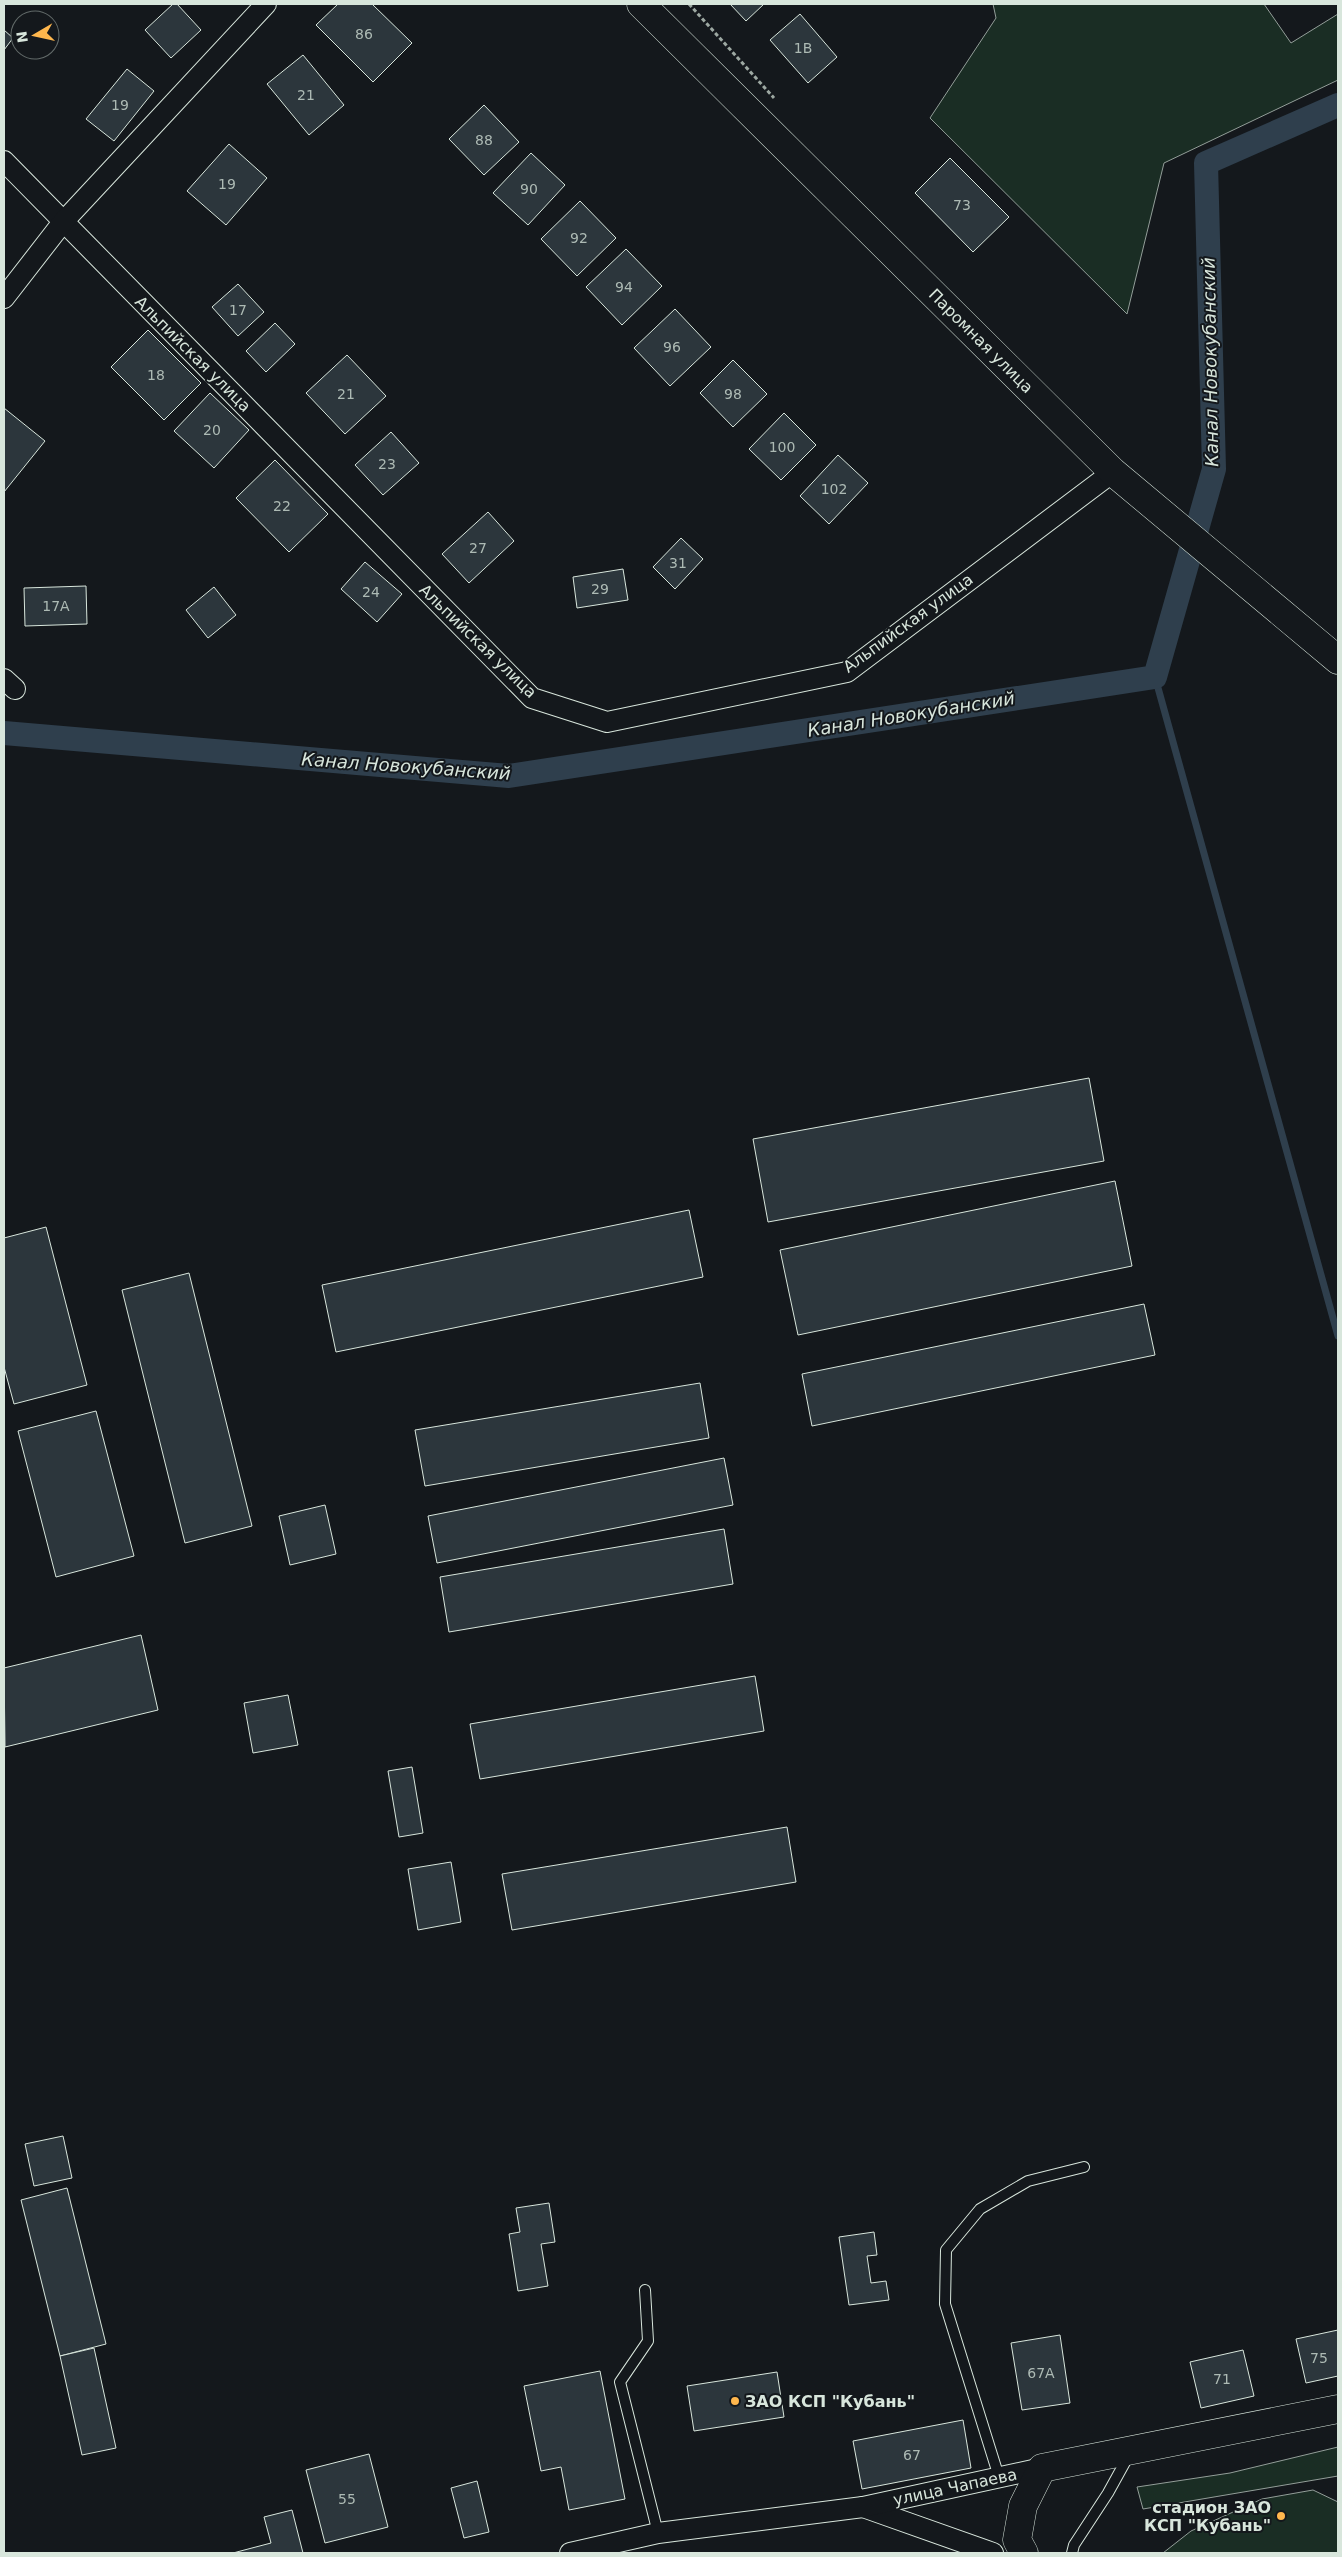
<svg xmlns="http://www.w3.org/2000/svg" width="1342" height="2557" viewBox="0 0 1342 2557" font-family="'DejaVu Sans',sans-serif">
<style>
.green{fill:#1a2d24;stroke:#939e99}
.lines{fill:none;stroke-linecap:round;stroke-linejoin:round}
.stream{stroke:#2f3f4d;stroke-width:7}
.canal{stroke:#2f3f4d;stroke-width:24}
.building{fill:#2c363c;stroke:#d8e6dc}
.lane-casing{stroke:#d8e6dc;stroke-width:12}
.street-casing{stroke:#d8e6dc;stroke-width:22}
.secondary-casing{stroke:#d8e6dc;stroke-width:29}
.path{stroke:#9da8a2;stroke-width:3;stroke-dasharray:4 2.5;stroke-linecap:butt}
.lane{stroke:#14181c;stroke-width:10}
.street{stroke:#14181c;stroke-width:20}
.secondary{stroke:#14181c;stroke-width:28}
.poi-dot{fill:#ffb74d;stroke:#14181c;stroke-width:2}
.labels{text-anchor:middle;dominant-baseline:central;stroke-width:4;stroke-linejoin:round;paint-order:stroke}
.number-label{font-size:14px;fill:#adbab4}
.street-label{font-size:16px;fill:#d8e6dc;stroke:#14181c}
.poi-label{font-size:16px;font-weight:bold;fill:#d8e6dc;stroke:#14181c;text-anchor:start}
.water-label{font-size:18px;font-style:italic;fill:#d8e6dc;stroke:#14181c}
</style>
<rect width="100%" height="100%" fill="#14181c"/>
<g class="green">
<path d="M993 4H1264L1291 43 1338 14V80L1164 163 1127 314 930 118 996 18Z"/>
<path d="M1338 2447V2476L1143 2509 1137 2487 1230 2473Z"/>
<path d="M1313 2490 1338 2502V2553H1163L1191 2531 1262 2499Z"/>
</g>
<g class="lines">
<path class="stream" d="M1155 677 1338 1336"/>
<path class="canal" d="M4 733 509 776 1155 677 1214 469 1206 163 1338 105"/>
</g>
<g class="building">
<path d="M173 4H177L201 30 171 58 145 30Z"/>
<path d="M338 4H372L412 43 373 82 316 25Z"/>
<path d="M730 4H764L746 21Z"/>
<path d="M800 14 837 57 808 83 770 40Z"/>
<path d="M4 30 13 38 4 50Z"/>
<path d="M303 55 344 105 309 135 267 84Z"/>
<path d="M127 69 154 91 114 141 86 119Z"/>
<path d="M484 105 519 142 484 175 449 139Z"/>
<path d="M229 144 267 178 226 225 187 191Z"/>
<path d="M531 153 565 185 528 225 493 193Z"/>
<path d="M950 158 1009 217 973 252 915 193Z"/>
<path d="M580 201 616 238 577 276 541 239Z"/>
<path d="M626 249 662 286 622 325 586 287Z"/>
<path d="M238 284 264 312 238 336 212 307Z"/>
<path d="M675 309 711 347 670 386 634 348Z"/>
<path d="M275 323 295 344 266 372 246 351Z"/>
<path d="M148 330 201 383 164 420 111 367Z"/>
<path d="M347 355 386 396 345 434 306 393Z"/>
<path d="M733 360 767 394 733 427 700 393Z"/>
<path d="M210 393 249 430 214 468 174 431Z"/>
<path d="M4 408 45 441 4 492Z"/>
<path d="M784 413 816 445 781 480 749 449Z"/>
<path d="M391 432 419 463 383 495 355 465Z"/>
<path d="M838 455 868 483 829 524 800 496Z"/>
<path d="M275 460 328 514 289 552 236 498Z"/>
<path d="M488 512 514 541 469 583 442 554Z"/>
<path d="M681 538 703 559 675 589 653 567Z"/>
<path d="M365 562 402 594 377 622 341 589Z"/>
<path d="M623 569 628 600 577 608 573 577Z"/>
<path d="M86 586 87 624 25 626 24 588Z"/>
<path d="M214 587 236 615 208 638 186 610Z"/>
<path d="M1089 1078 1104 1161 768 1222 753 1139Z"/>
<path d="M1115 1181 1132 1266 798 1335 780 1250Z"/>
<path d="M689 1210 703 1277 336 1352 322 1285Z"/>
<path d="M46 1227 87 1385 14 1404 4 1367V1238Z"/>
<path d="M189 1273 252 1526 185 1543 122 1290Z"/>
<path d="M1144 1304 1155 1355 812 1426 802 1374Z"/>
<path d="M700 1383 709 1438 425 1486 415 1430Z"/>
<path d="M96 1411 134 1556 56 1577 18 1431Z"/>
<path d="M724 1458 733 1505 437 1563 428 1516Z"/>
<path d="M325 1505 336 1554 290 1565 279 1516Z"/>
<path d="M724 1529 733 1584 449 1632 440 1577Z"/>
<path d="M141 1635 158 1710 5 1747 4 1668Z"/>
<path d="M755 1676 764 1731 480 1779 470 1724Z"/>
<path d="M288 1695 298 1745 253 1753 244 1703Z"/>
<path d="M412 1767 423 1833 399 1837 388 1771Z"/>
<path d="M787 1827 796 1882 512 1930 502 1874Z"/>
<path d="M451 1862 461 1922 418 1930 408 1869Z"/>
<path d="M63 2136 72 2178 34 2186 25 2144Z"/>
<path d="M67 2188 106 2344 60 2356 21 2200Z"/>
<path d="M549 2203 555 2242 541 2244 548 2286 518 2291 509 2234 520 2232 516 2208Z"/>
<path d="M874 2232 877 2255 867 2256 871 2283 886 2281 889 2300 849 2305 839 2237Z"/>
<path d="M1338 2330V2376L1306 2383 1296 2339Z"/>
<path d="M1060 2335 1070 2403 1022 2410 1011 2343Z"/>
<path d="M94 2348 116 2448 82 2455 60 2356Z"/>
<path d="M1243 2350 1254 2396 1201 2408 1190 2362Z"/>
<path d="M600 2371 625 2499 569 2510 561 2467 541 2471 524 2386Z"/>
<path d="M777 2372 784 2417 694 2431 687 2386Z"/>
<path d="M963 2420 971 2468 862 2489 853 2441Z"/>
<path d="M369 2454 388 2527 325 2543 306 2470Z"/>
<path d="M477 2481 489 2532 464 2538 451 2488Z"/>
<path d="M292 2510 303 2553H233L271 2543 264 2517Z"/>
</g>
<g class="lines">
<defs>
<g id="lane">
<path d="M645 2290 648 2341 620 2382 658 2533"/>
<path d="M999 2477 945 2304 946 2250 980 2209 1028 2181 1084 2167"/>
<path d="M1072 2553 1074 2545 1108 2493 1129 2455"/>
</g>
<g id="street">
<path d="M4 161 532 698 607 722 847 672 1113 472"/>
<path d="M4 298 63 222 266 4"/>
<path d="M4 679 15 689"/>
<path d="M863 2507 993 2553"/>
<path d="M570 2553 658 2533 863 2507 1042 2468"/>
</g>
<g id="secondary">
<path d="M641 4 1113 472 1338 660"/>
<path d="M1024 2553 1017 2540 1023 2506 1042 2468 1338 2409"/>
</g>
</defs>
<use href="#lane" class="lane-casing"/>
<use href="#street" class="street-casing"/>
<use href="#secondary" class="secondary-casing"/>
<path class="path" d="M689 4 774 98"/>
<use href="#lane" class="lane"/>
<use href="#street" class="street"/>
<use href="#secondary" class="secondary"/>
</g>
<g class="poi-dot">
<circle cx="735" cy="2401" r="5"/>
<circle cx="1281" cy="2516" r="5"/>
</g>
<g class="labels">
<g class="number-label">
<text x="364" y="34">86</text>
<text x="803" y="48">1В</text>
<text x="306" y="95">21</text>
<text x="120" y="105">19</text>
<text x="484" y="140">88</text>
<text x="227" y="184">19</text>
<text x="529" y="189">90</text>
<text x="962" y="205">73</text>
<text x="579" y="238">92</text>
<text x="624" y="287">94</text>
<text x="238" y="310">17</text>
<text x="672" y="347">96</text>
<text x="156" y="375">18</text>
<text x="346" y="394">21</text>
<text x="733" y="394">98</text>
<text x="212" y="430">20</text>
<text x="782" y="447">100</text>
<text x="387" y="464">23</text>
<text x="834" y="489">102</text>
<text x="282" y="506">22</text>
<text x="478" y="548">27</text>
<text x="678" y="563">31</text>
<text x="600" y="589">29</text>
<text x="371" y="592">24</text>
<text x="56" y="606">17А</text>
<text x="1319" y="2358">75</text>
<text x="1041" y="2373">67А</text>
<text x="1222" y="2379">71</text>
<text x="912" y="2455">67</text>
<text x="347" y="2499">55</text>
</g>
<g class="street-label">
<text transform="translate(981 341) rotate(45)">Паромная улица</text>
<text transform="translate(193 354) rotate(45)">Альпийская улица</text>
<text transform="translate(908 623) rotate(-36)">Альпийская улица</text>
<text transform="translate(478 641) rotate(44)">Альпийская улица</text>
<text transform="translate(955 2487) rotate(-12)">улица Чапаева</text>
</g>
<g class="poi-label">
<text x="745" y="2401">ЗАО КСП "Кубань"</text>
<text x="1271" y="2507" text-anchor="end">стадион ЗАО<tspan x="1271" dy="18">КСП "Кубань"</tspan></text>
</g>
<g class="water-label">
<text transform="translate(1210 362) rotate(-91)">Канал Новокубанский</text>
<text transform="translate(911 714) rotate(-9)">Канал Новокубанский</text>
<text transform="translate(406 766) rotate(4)">Канал Новокубанский</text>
</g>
</g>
<rect width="1342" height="2557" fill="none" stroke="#d8e6dc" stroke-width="10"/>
<g transform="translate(35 35) rotate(261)"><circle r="24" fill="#14181c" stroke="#626a69"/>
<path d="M0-4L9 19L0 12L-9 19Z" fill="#ffb74d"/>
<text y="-8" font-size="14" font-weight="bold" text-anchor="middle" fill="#d8e6dc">N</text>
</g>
</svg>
